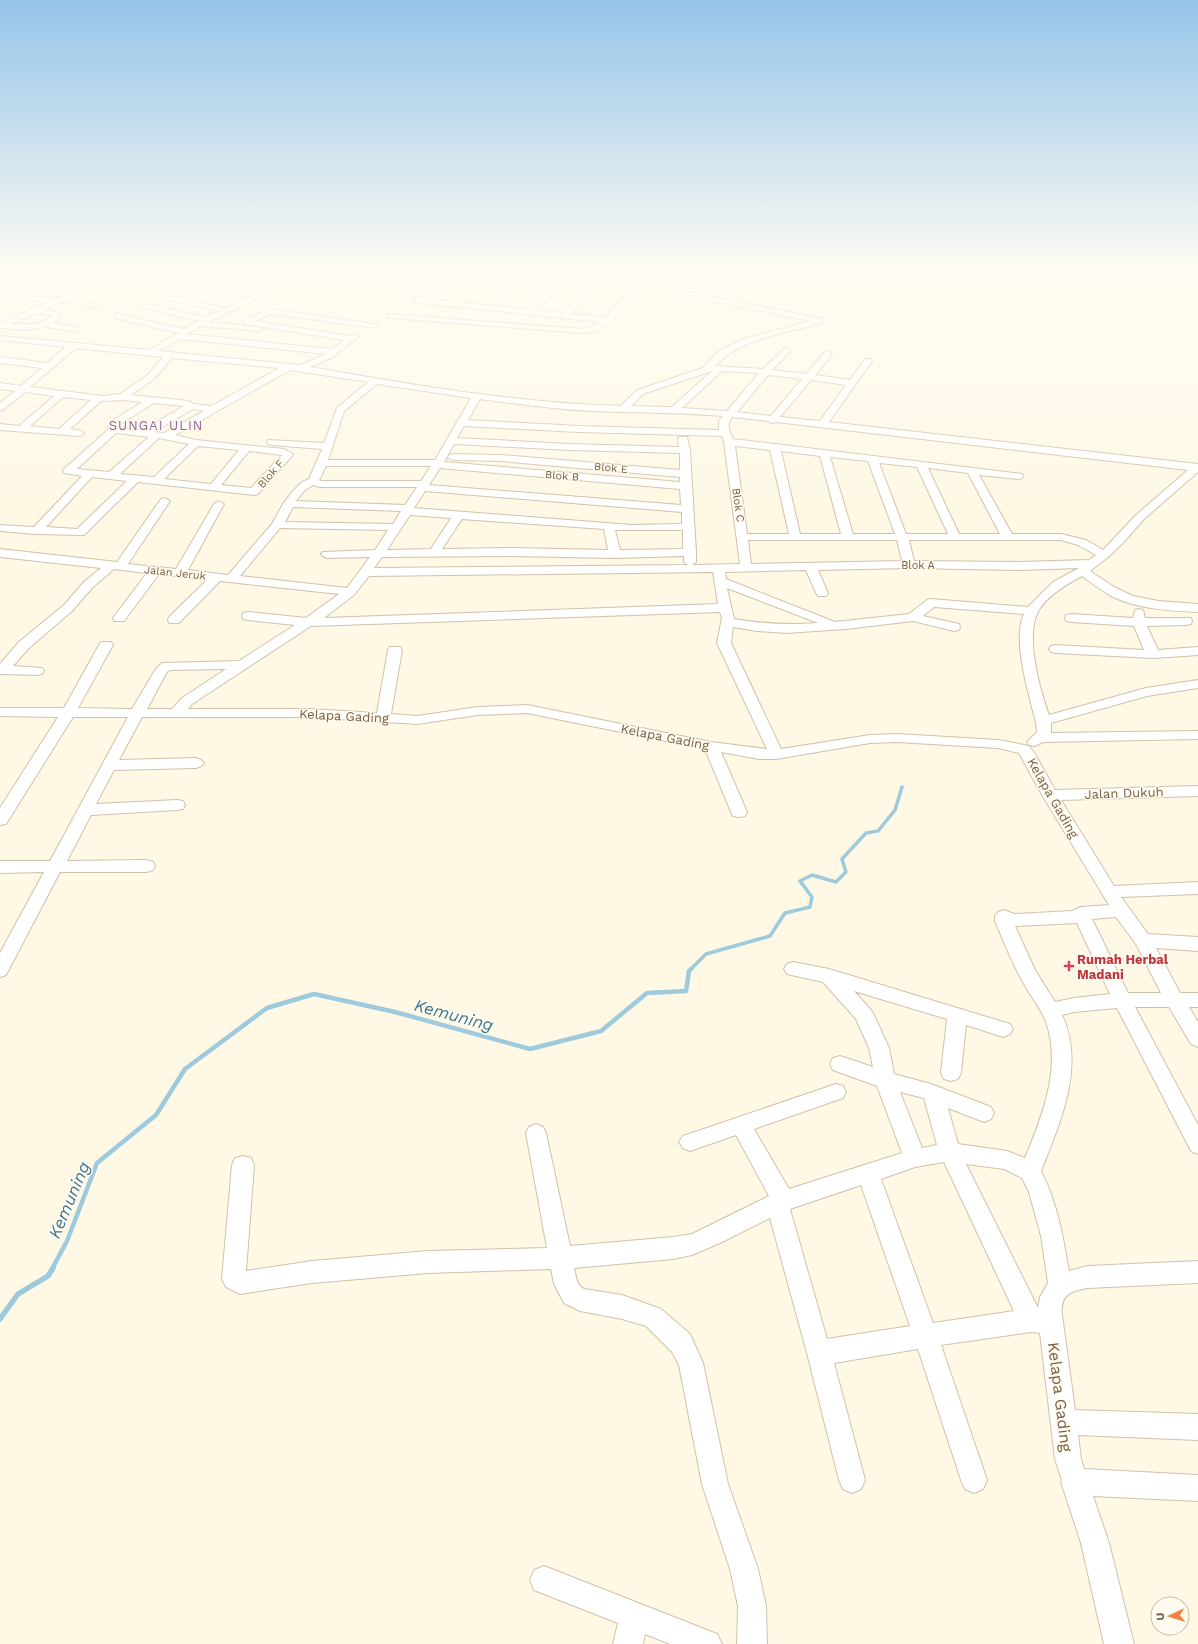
<svg xmlns="http://www.w3.org/2000/svg" width="1198" height="1644" viewBox="0 0 1198 1644" font-family="'Work Sans',sans-serif">
<style>
.lines{fill:none;stroke-linecap:round;stroke-linejoin:round}
.stream-far2{stroke:#9dcadd;stroke-width:3.5}
.stream-far1{stroke:#9dcadd;stroke-width:4.5}
.stream{stroke:#9dcadd;stroke-width:5.5}
.minor-casing{stroke:#d1c1aa;stroke-width:2}
.minor{fill:#fff;fill-rule:evenodd}
.health-dot{fill:#e0444e;stroke:#fffbee;stroke-width:1.5}
.labels{text-anchor:middle;dominant-baseline:central;stroke-width:3;stroke-linejoin:round;paint-order:stroke}
.far-street-label{font-size:11px;fill:#7a6047;stroke:#fffbee}
.far-quarter-label{font-size:13px;letter-spacing:1px;fill:#92639e;stroke:#fffbee}
.street-label{font-size:13px;fill:#7a6047;stroke:#fffbee}
.health-label{font-size:13px;font-weight:bold;fill:#be3a42;stroke:#fffbee;text-anchor:start}
.near-street-label{font-size:16px;fill:#7a6047;stroke:#fffbee}
.near-water-label{font-size:17px;font-style:italic;fill:#3f7790;stroke:#fffbee}
</style>
<rect width="100%" height="100%" fill="#fef8e5"/>
<g class="lines">
<path class="stream-far2" d="M690 970 706 954 770 936 785 913 810 907 812 897 800 881 812 875 836 882 846 872 842 859 866 833 878 831 895 810 902 787"/>
<path class="stream-far1" d="M52 1269 67 1241 97 1163 156 1115 185 1069 267 1008 314 994 395 1012 530 1049 601 1031 647 993 686 991 689 971 691 969"/>
<path class="stream" d="M0 1319 18 1294 48 1276 53 1268"/>
<defs>
<g id="minor">
<path d="M27 275H40L89 284 110 275H118V277L111 280 153 289 154 291 150 293 104 283 70 298 103 306V310H100L64 301 44 310 61 313V317L53 323 77 327V331H74L45 327 24 330 0 328V323L47 302 0 297V293L55 299 82 287 31 277ZM37 313 52 316 37 324H10Z"/>
<path d="M196 275H206L267 289 296 276 374 285 393 275H400V277L383 286 396 288 419 275H426V277L405 290 425 292 448 275H456L448 282 471 285 483 275H490L479 286 502 289 514 276H517L521 278 500 301H497L493 299 498 293 474 290 467 294 463 292 466 289 443 285 427 299 527 309 566 277 631 284 598 277 594 275H606L823 319V323C788 332 740 338 715 366L763 369 784 349 787 348 791 351 772 370 806 374 825 352 828 351 832 354 815 375 850 380 865 359H871L872 361 829 422 1198 464V472L1144 519 1122 544 1108 557 1090 571 1114 587 1133 596 1158 601 1198 604V612C1170 611 1139 609 1113 597 1102 591 1092 583 1082 576 1067 584 1047 596 1039 610 1024 635 1040 690 1049 715L1146 688 1198 680V688L1147 696 1051 723V733L1198 731V739L1044 742 1034 746 1029 745 1027 742 1037 732C1037 720 1032 711 1030 699 1024 677 1014 634 1024 614L934 607 923 616 959 624 960 627 959 630 954 631 913 621 846 629 786 633 757 631 733 627 731 643 781 749 870 735 897 734 998 740 1029 746 1035 754 1055 790 1198 786V796L1061 800 1114 886 1198 882V894L1121 897 1148 934 1198 937V951L1156 948 1180 993H1198V1007H1189L1198 1022V1047L1191 1044 1169 1007H1135L1198 1125V1154L1191 1151 1117 1008 1074 1012 1062 1015C1086 1066 1060 1123 1041 1171 1057 1202 1063 1236 1069 1271L1088 1266 1198 1261V1283L1088 1288C1070 1291 1060 1295 1062 1315L1075 1410 1198 1414V1440L1078 1435 1081 1459 1084 1469 1198 1475V1501L1093 1496 1109 1543 1134 1644H1104L1081 1543 1061 1482 1062 1480 1055 1459 1040 1333 1031 1332 941 1345 987 1480 983 1489 974 1493 965 1489 961 1480 918 1349 834 1363 865 1480 861 1489 852 1493 843 1489 839 1480 807 1353 770 1218 720 1243 692 1255 673 1259 574 1268C576 1276 576 1285 584 1289L622 1295 661 1309 690 1334 703 1363 728 1484 758 1569 766 1606 767 1644H737L738 1606 730 1569 702 1484 679 1365 672 1352 646 1326 622 1319 580 1311 564 1303 554 1284 551 1269 428 1273 312 1283 240 1294 226 1287 222 1279 232 1165 235 1158 243 1156 251 1158 254 1165 246 1271 312 1261 428 1251 547 1248 526 1133 529 1127 536 1124 543 1127 546 1133 570 1246 673 1237 692 1234 769 1196 736 1135 690 1151 683 1148 679 1142 683 1136 836 1084 843 1086 846 1092 843 1098 754 1129 789 1189 902 1153 877 1086 833 1070 830 1064 833 1058 840 1056 873 1067 869 1048 856 1019 823 982 787 974 784 969 787 964 793 962 829 969 1010 1024 1013 1029 1010 1034 1003 1037 966 1025 961 1073 958 1079 951 1081 944 1079 941 1073 947 1019 854 991 871 1010 874 1015 889 1048 894 1074 931 1084 991 1107 994 1113 991 1119 984 1122 948 1108 958 1144 1007 1151 1025 1158C1042 1117 1062 1067 1046 1022 1041 1008 1030 996 1023 982 1012 963 1004 942 995 921V916L998 912 1004 910 1014 914 1072 911 1081 907 1109 905 1042 795 1019 753 998 748 897 742 870 743 776 759H759L721 752 747 812 745 816 739 817 733 816 731 812 705 749 527 713 478 715 417 724 309 717H142L119 760 196 758 201 760 204 763 201 766 196 768 114 770 96 804 177 800 183 801 185 805 183 809 177 810 91 815 67 861 147 860 153 862 155 866 153 870 147 872H60L6 975 0 977V953L44 872 0 873V861H50L128 717H73L6 824 0 825V808L58 717 0 716V708H64L99 645 101 642H111L113 645 78 708 132 709 155 670 162 663 239 661 295 625 248 620 243 619 242 616 243 613 248 612 306 618 339 594 220 581 179 623H169L168 620 169 617 207 580 159 574 124 621H114L113 618 147 573 114 569 92 588 72 611 29 648 13 666 42 668 44 671 42 674 37 675 0 674V664L19 642 64 605 84 582 101 568 0 557V549L117 562 161 499 165 498 170 501 128 564 176 569 214 504 219 501 224 504 188 570 228 575 272 524 283 504 292 492 302 482 309 479 322 449 272 445 268 444 267 442 268 440 324 443 337 408 368 382 290 370 175 435 196 440 284 449 293 454 292 456 258 494 254 495 138 482 84 535 36 534 0 531V525L34 527 82 476 64 473 63 471 64 469 109 429 108 426 112 421 142 402 122 400 101 401 70 429 82 431 84 433 82 435 79 436 0 430V424L19 426 54 396 25 392 3 410 0 411V403L15 391 0 389V383L21 386 42 368 0 363V357L47 363 66 347 0 340V336L149 350 178 333 115 318V314H118L183 329 199 321 140 307 139 305 143 303 205 317 219 311 164 299 160 297 189 287 245 299 261 292 196 277ZM297 280 337 284 420 296 415 300 416 303H419L600 322 592 327 582 329 388 314V318H391L582 333 597 331 611 322 639 289V286L810 321 744 339 726 347 718 352 703 368 637 390 621 406C517 403 413 385 310 367L333 357 359 336 355 334 349 336 255 321 270 314 377 328V324H374L269 309 242 322 246 324 344 340 332 349 187 334 200 326 261 331 262 329 258 327 208 322ZM568 281 595 284 563 313 536 310ZM603 284 631 288 606 317 571 314ZM189 291 239 302 226 308 173 297ZM180 339 326 354 300 365 159 351ZM76 348 163 357 148 375 120 394 103 396 30 387ZM172 358 279 368 212 406 194 404 189 401 131 395 154 379ZM712 371 672 407 631 406 643 394ZM722 371 759 373 727 411 682 408ZM768 375 802 379 771 416 737 412ZM811 380 846 385 820 421 780 417ZM377 384 471 398 435 460H328L344 411ZM63 397 91 400 59 429 30 426ZM480 399C517 404 555 409 592 411 636 413 679 412 723 416L719 421V430L579 426 468 420ZM154 403 184 406 143 430 118 428 119 425ZM193 409 204 411 164 433 154 432ZM732 417 768 421 772 423 776 422 1188 470 1136 515 1103 550 1086 540 1061 534H1012L979 475 1018 479 1022 478 1023 476 1022 474 733 439C729 431 726 425 732 417ZM464 426 579 432 722 436 724 442 740 564 692 565 696 562V552L690 450 687 437H679L678 439 679 447 570 444 457 438ZM116 433 149 437 109 472 77 469ZM159 438 189 444 154 477 120 474ZM454 444 570 450 680 453V470L501 455 452 454 447 457 452 460 501 461 680 477V482L444 462ZM198 446 239 450 211 484 164 479ZM735 446 770 450 789 534H747ZM249 451 282 455 251 488 221 485ZM781 451 820 456 841 534H800ZM830 457 868 461 895 534H853ZM879 463 917 467 948 534H906ZM326 466H431L421 481H322L319 480ZM440 468 680 489 681 505 429 485ZM928 468 968 473 1000 534H959ZM92 477 127 481 77 529 46 527ZM313 485 320 487H417L405 505 296 501 304 491ZM425 491 682 512V524L631 525 414 508ZM293 507 401 511 393 524 285 522ZM410 515 451 518 431 549 387 550ZM462 519 604 529 608 550 512 548 442 549ZM280 528 388 530 375 550 323 552 321 554 323 556 327 558 370 557 347 588 240 576ZM615 530H683V549L620 550ZM748 540H897L902 561 751 564ZM909 540H1061L1078 545 1096 555 1089 560 1020 562 914 561ZM512 556 615 558 684 556V562L688 565 374 568 382 557ZM909 568 1020 570 1079 568 1053 582 1028 607 931 599 927 600 909 614 835 622 726 579 725 572 806 570 816 593 818 596H826L828 593 818 570ZM713 572 718 604 324 618 354 595 369 576ZM727 588 818 623C789 625 763 624 734 619ZM720 612 722 618 717 643 767 749 711 742 527 705 478 707 417 716 391 714 402 650 400 647H390L388 650 377 713 309 709H188L192 704 311 626ZM226 669 182 698 172 709H147L167 672 170 670ZM1116 917 1136 944 1161 993H1128L1092 919ZM1077 923 1110 994 1074 998 1055 1002 1035 970 1015 926ZM900 1092 924 1098 937 1145 922 1148ZM944 1162 1014 1311 933 1323 881 1179 915 1167ZM966 1164 1004 1169 1022 1178 1029 1192 1041 1236 1048 1283 1040 1297 1038 1308ZM861 1185 910 1326 827 1339 790 1209Z"/>
<path d="M727 275C737 274 764 274 772 280L768 282 731 277Z"/>
<path d="M681 277 753 289 757 291 753 293 684 281H681Z"/>
<path d="M1139 609 1143 610 1145 618H1191L1192 621 1191 624 1186 625 1147 626 1158 650 1198 647V655L1153 658 1056 653 1051 652 1049 649 1051 646 1056 645 1144 650 1134 626 1071 622 1066 621 1065 618 1066 615 1071 614 1133 618 1135 610Z"/>
<path d="M544 1566 717 1634 722 1644H670L645 1634 643 1644H613L618 1623 534 1590 530 1580 534 1570Z"/>
</g>
</defs>
<use href="#minor" class="minor-casing"/>
<use href="#minor" class="minor"/>
</g>
<linearGradient id="sky" x2="0" y2="1"><stop stop-color="#95c4e9"/><stop offset="0.54" stop-color="#fffcf3"/><stop offset="1" stop-color="#fffcf3" stop-opacity="0"/></linearGradient>
<rect width="1198" height="505" fill="url(#sky)"/>
<path class="health-dot" d="M1067 960h4v4h4v4h-4v4h-4v-4h-4v-4h4z"/>
<g class="labels">
<g class="far-street-label">
<text transform="translate(611 468) rotate(6)">Blok E</text>
<text transform="translate(271 474) rotate(-49)">Blok F</text>
<text transform="translate(562 476) rotate(5)">Blok B</text>
<text transform="translate(738 505) rotate(82)">Blok C</text>
<text x="918" y="565">Blok A</text>
<text transform="translate(175 573) rotate(6)">Jalan Jeruk</text>
</g>
<g class="far-quarter-label">
<text x="156" y="425">SUNGAI ULIN</text>
</g>
<g class="street-label">
<text transform="translate(344 716) rotate(3)">Kelapa Gading</text>
<text transform="translate(665 737) rotate(11)">Kelapa Gading</text>
<text transform="translate(1124 793) rotate(-2)">Jalan Dukuh</text>
<text transform="translate(1053 798) rotate(60)">Kelapa Gading</text>
</g>
<g class="health-label">
<text x="1077" y="959">Rumah Herbal<tspan x="1077" dy="15">Madani</tspan></text>
</g>
<g class="near-street-label">
<text transform="translate(1060 1397) rotate(83)">Kelapa Gading</text>
</g>
<g class="near-water-label">
<text transform="translate(454 1015) rotate(15)">Kemuning</text>
<text transform="translate(69 1200) rotate(-67)">Kemuning</text>
</g>
</g>
<g transform="translate(1170 1616) rotate(266)"><circle r="19" fill="#fffbee" stroke="#cabdab"/>
<path d="M0-3L7 15L0 10L-7 15Z" fill="#f38140"/>
<text y="-6" font-size="11" font-weight="bold" text-anchor="middle" fill="#7a6047">U</text>
</g>
</svg>
